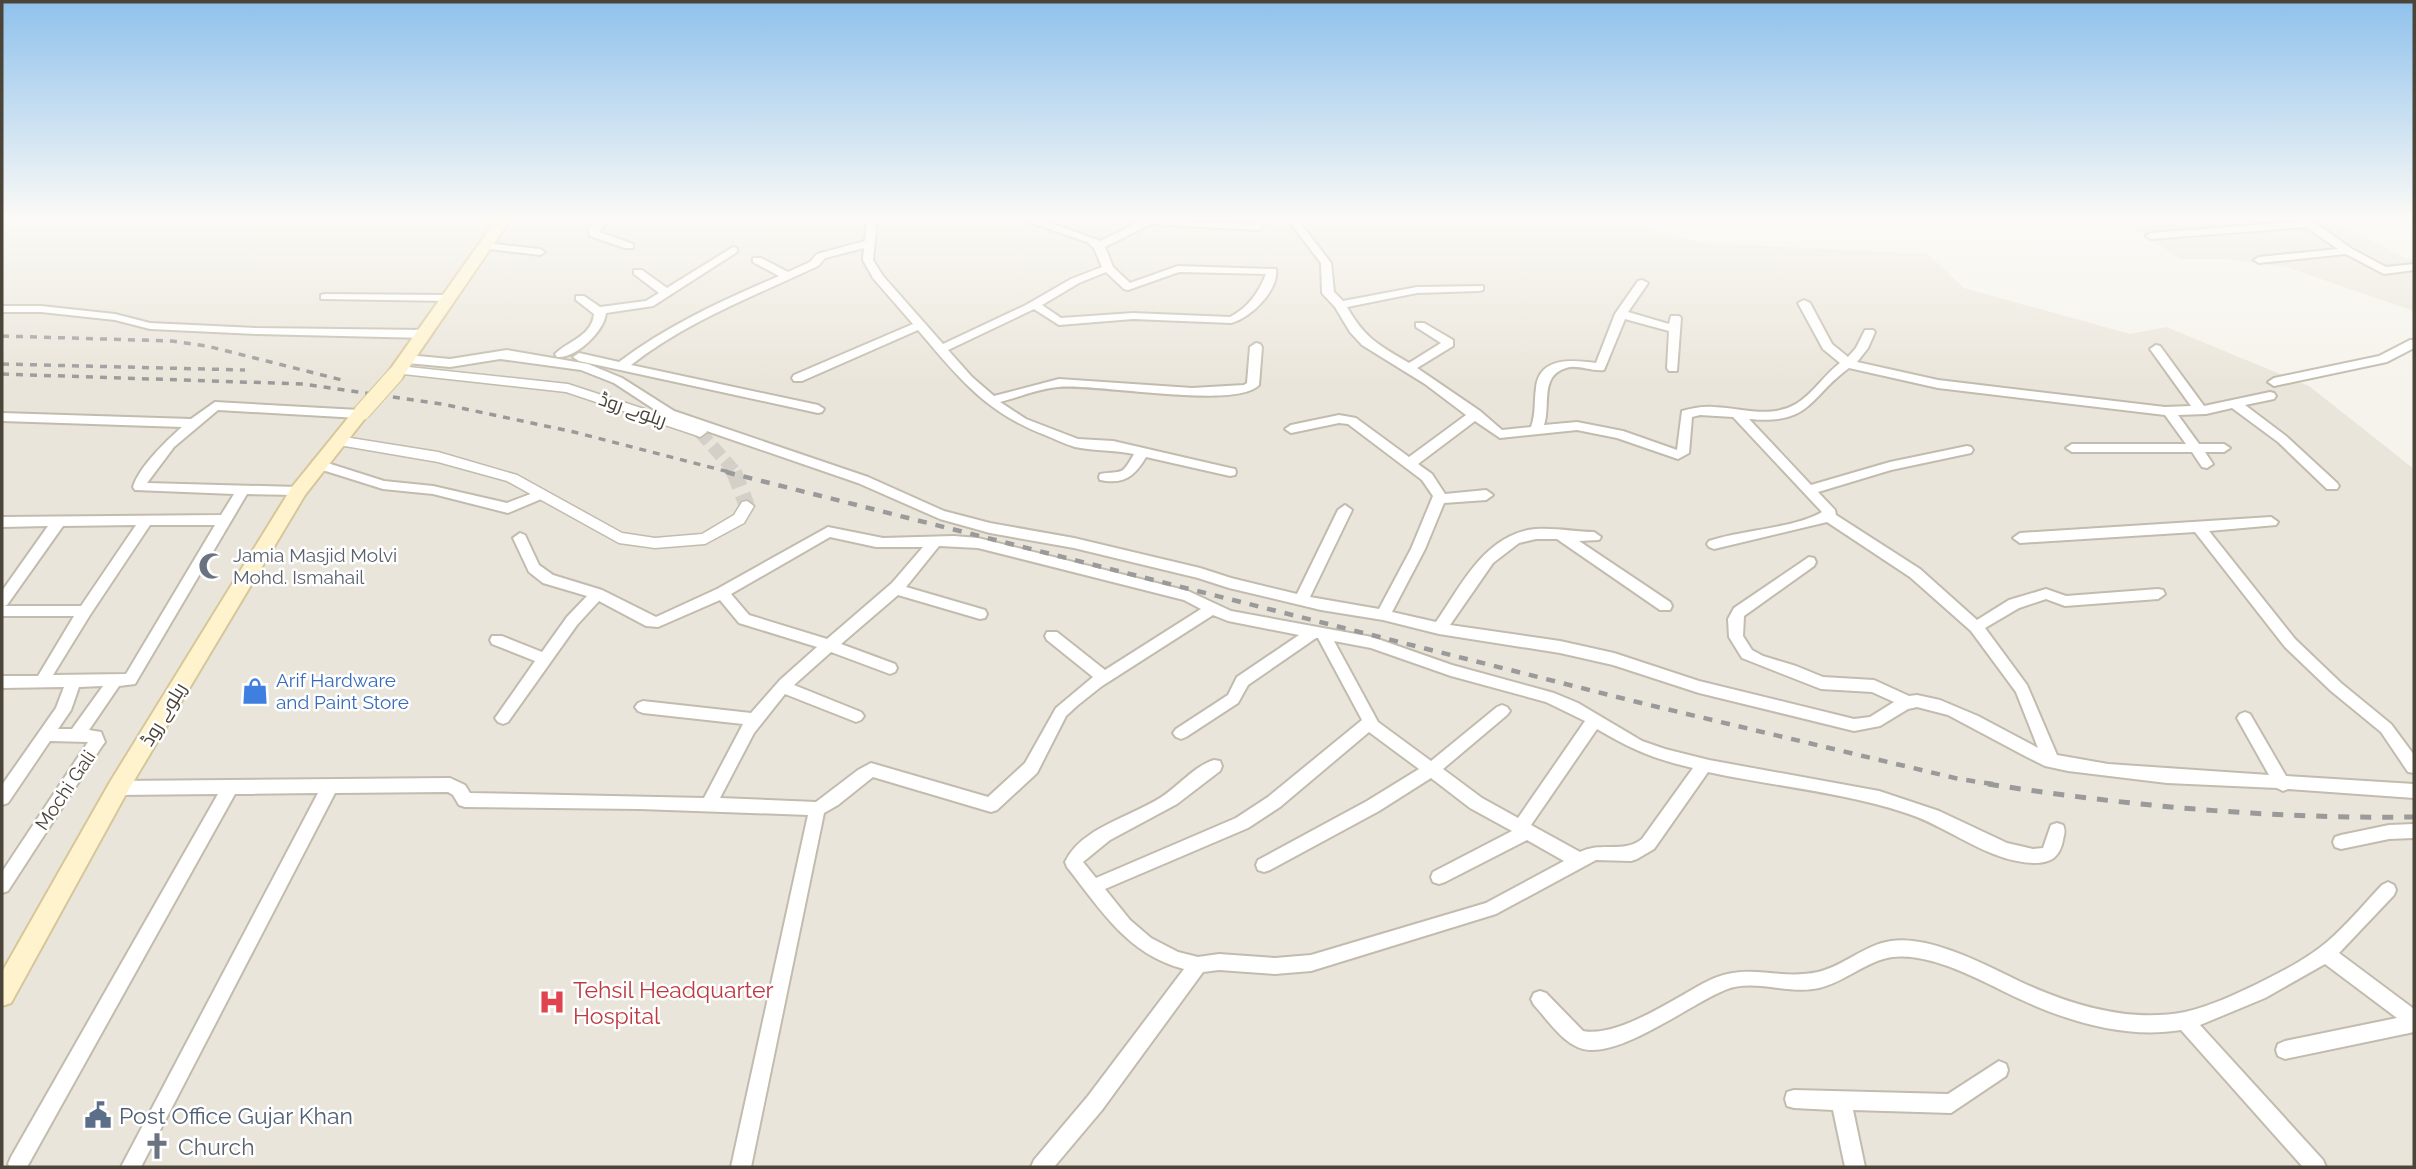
<svg xmlns="http://www.w3.org/2000/svg" width="2416" height="1169" viewBox="0 0 2416 1169" font-family="Raleway,Cairo,sans-serif">
<style>
.residential{fill:#eae5da}
.lines{fill:none;stroke-linecap:round;stroke-linejoin:round}
.tertiary-tunnel-far1{stroke:#d4d0c8;stroke-width:13;stroke-dasharray:13 6;stroke-linecap:butt}
.tertiary-tunnel{stroke:#d4d0c8;stroke-width:16;stroke-dasharray:16 8;stroke-linecap:butt}
.minor-casing{stroke:#c2bbae;stroke-width:4}
.tertiary-casing{stroke:#c2bbae;stroke-width:3}
.secondary-casing{stroke:#d6c79b;stroke-width:4}
.minor{fill:#fff;fill-rule:evenodd}
.tertiary{fill:#fff;fill-rule:evenodd}
.secondary{fill:#fff3cd;fill-rule:evenodd}
.rail-far2{stroke:#9a9a9a;stroke-width:3.5;stroke-dasharray:7 7;stroke-linecap:butt}
.rail-far1{stroke:#9a9a9a;stroke-width:4.5;stroke-dasharray:9 9;stroke-linecap:butt}
.rail{stroke:#9a9a9a;stroke-width:5;stroke-dasharray:11 11;stroke-linecap:butt}
.secondary-bridge-casing{stroke:#d6c79b;stroke-width:18;stroke-linecap:butt}
.secondary-bridge{stroke:#fff3cd;stroke-width:16}
.labels{text-anchor:middle;dominant-baseline:central;stroke-width:5;stroke-linejoin:round;paint-order:stroke}
.street-label{font-size:19px;fill:#4b4439;stroke:#fff}
.worship-label{font-size:19px;fill:#5b616d;stroke:#fff;text-anchor:start}
.shop-label{font-size:19px;fill:#366cbe;stroke:#fff;text-anchor:start}
.near-health-label{font-size:23px;fill:#be3a42;stroke:#fff;text-anchor:start}
.near-service-label{font-size:23px;fill:#4e5e75;stroke:#fff;text-anchor:start}
.near-worship-label{font-size:23px;fill:#5b616d;stroke:#fff;text-anchor:start}
</style>
<rect width="100%" height="100%" fill="#f6f3ec"/>
<g class="residential">
<path d="M2 220H1619L1703 243 1928 254 1964 288 2130 334 2166 327 2309 386 2414 469V1167H2Z"/>
<path d="M2242 220H2331L2407 259H2414V311L2286 267 2225 259H2180L2131 226Z"/>
</g>
<g class="lines">
<path class="tertiary-tunnel-far1" d="M700 432 736 473"/>
<path class="tertiary-tunnel" d="M734 472 747 506"/>
<defs>
<g id="minor">
<path d="M599 220H610L599 232 633 244V248H625L590 236 588 230Z"/>
<path d="M867 220H877L873 260 883 276 943 344 1026 305 1071 279 1102 267 1094 248 1087 242 1029 222 1028 220H1043L1100 241 1143 220 1254 224 1257 220H1267L1261 229 1257 230 1151 224 1105 247 1113 267 1130 283 1178 266 1276 269C1279 290 1251 318 1231 323L1133 319 1059 325 1034 309 948 350 972 377 994 396 1059 379 1192 388 1244 385 1247 383 1250 347 1256 343 1260 344 1262 347 1259 385C1236 410 1096 383 1058 387 1038 389 1019 397 1000 402L1026 419 1078 439 1113 441 1230 468 1235 469 1236 472 1235 475 1230 476 1146 457C1135 476 1124 485 1100 480L1099 477 1100 474C1123 470 1121 477 1134 454 1114 450 1095 451 1075 447 1065 444 1055 439 1045 435 985 412 958 377 918 330L802 381H794L792 378 794 375 913 324 873 278 863 260 864 248 825 258 818 266C754 296 687 321 631 365L818 405 824 409 822 412 818 413 579 361 573 357 579 353 619 362C668 325 723 300 779 276L753 262V258H761L788 272 810 262 817 254 865 241ZM1106 272 1124 289 1128 290 1179 272 1266 274C1259 292 1248 308 1230 317L1133 313 1061 318 1042 305 1079 283Z"/>
<path d="M1288 220H1298L1331 263 1334 292 1343 301 1417 287 1483 286V290L1479 291 1417 293 1347 307C1365 339 1379 345 1409 363L1441 343 1416 327V323H1424L1453 340V346L1417 368 1480 411 1502 430 1531 427C1536 413 1534 402 1536 388 1539 356 1574 360 1596 363L1615 314 1638 281 1642 280 1648 283 1628 312 1669 324 1671 316H1679L1681 318 1677 371H1669L1667 368 1669 331 1625 319 1604 370C1592 372 1577 364 1566 368 1539 376 1551 406 1544 425L1577 422 1623 431 1677 450 1682 411C1693 408 1703 406 1714 407 1742 408 1770 419 1796 404 1813 394 1824 375 1840 363L1823 349 1798 303 1804 300 1810 303 1832 344 1848 357 1856 348 1865 330H1873L1875 332 1868 348 1857 362 1938 380 2165 407 2191 406 2150 349 2156 345 2160 346 2204 406 2270 392 2274 393 2276 396 2274 399 2245 405 2286 436 2337 483 2339 486 2337 489H2327L2278 442 2232 408 2206 414 2178 415 2199 444H2224L2230 448 2224 452H2205L2213 464 2207 468 2202 467 2192 452H2072L2066 448 2072 444H2186L2165 415 1938 388 1849 368C1808 398 1811 425 1749 419L1811 485 1890 462 1967 446 1971 447 1973 450 1971 453 1891 470 1818 492 1835 510 1836 515 1920 569 1977 620 2009 600 2046 589 2066 596 2158 589 2163 590 2165 594 2158 599 2065 606 2046 599 2019 608 1985 628 2027 685 2057 755 2108 764 2269 775 2237 718 2240 714 2245 712 2250 714 2286 776 2414 784V798L2288 789 2283 791 2277 788 2167 783 2068 771 2045 766 2025 756 1948 715 1917 707 1908 709 1880 726 1854 731 1699 693 1613 665 1560 653 1439 634 1383 620 1321 610 1229 588 1198 578 1074 548 990 533 940 519 858 483 666 417 614 383 581 370 500 359 450 367 407 363 401 359 407 355 450 359 507 350 588 364 622 378 674 411 868 477 944 511 990 523 1074 538 1200 568 1231 578 1297 594 1338 510 1345 505 1352 510 1310 597 1379 609 1411 549 1433 496 1422 480 1348 424 1339 423 1291 433 1285 429 1291 425 1339 415 1356 418 1409 457 1466 415 1425 384 1362 345 1350 332 1335 307 1322 293 1321 263ZM1700 415 1733 417 1822 512C1796 528 1741 530 1709 541L1707 544 1709 547 1714 549 1827 522 1910 577 1971 631 2016 692 2038 748 1978 716 1940 700 1917 695 1909 696 1874 680 1823 677 1796 666 1763 656 1752 650 1743 636 1744 616 1814 566 1816 562 1814 558 1809 557 1734 608 1728 619 1729 637 1742 658 1821 689 1872 692 1894 702 1870 717 1854 719 1699 681 1614 653 1560 641 1450 625 1493 563 1519 543 1536 539H1557L1660 610H1670L1672 606 1670 602 1579 541 1599 540 1601 537 1594 532C1573 532 1549 526 1528 530 1483 539 1460 587 1436 622L1392 612 1425 549 1444 503 1486 500 1493 495 1486 490 1445 494 1432 474 1418 464 1475 421 1500 438 1577 430 1617 438 1678 459 1689 453 1692 417Z"/>
<path d="M2307 221 2320 226 2352 249 2386 267 2414 264V270L2384 274 2346 254 2259 263 2254 260 2259 257 2338 249 2306 227 2151 239 2146 236 2151 233Z"/>
<path d="M486 243 540 249 545 252 540 255 482 248 481 246Z"/>
<path d="M733 247 737 248V252L653 306 606 313C604 332 575 359 557 357L555 354C568 341 592 336 594 314L576 300V296H584L600 307 646 301 659 293 634 274V270H642L667 288Z"/>
<path d="M325 294 450 295 456 298 450 301 321 299V295Z"/>
<path d="M2 306H41L115 314 150 323 256 328 426 330 432 334 426 338 256 334 150 329 115 320 41 312H2Z"/>
<path d="M2410 340H2414V348L2387 362 2274 386 2268 382 2274 378 2379 356Z"/>
<path d="M215 402 359 410 365 414 359 418 218 410 174 447 147 483 298 487 305 491 298 495 247 494 135 684 119 686 89 730 101 732 105 742 102 746 8 891 2 893V872L88 742 50 741 8 803 2 805V785L56 708 64 687 2 688V676H38L74 616H2V591L48 526 2 527V517L221 515 234 494 135 490 133 487C139 467 167 440 182 427L2 421V413L191 419ZM136 525 81 606H4L7 605 63 526ZM150 525H215L126 674 53 675 90 615ZM103 686 72 729H58L71 710 79 687Z"/>
<path d="M318 460 384 481 433 486 507 503 541 490 548 494 546 497 508 513 433 494 383 489 313 467 312 464 313 461Z"/>
<path d="M2271 517 2278 522 2276 525 2209 531 2295 639 2341 683 2391 724 2414 755V773L2408 772 2381 732 2331 691 2285 647 2195 532 2020 543 2013 538 2020 533Z"/>
<path d="M828 527 883 538 954 536 978 538 1188 591 1231 611 1372 637 1452 665 1554 693 1578 703 1642 741 1665 749 1709 760 1879 791 1939 811 2007 843 2033 849 2043 848 2051 825 2057 823 2063 825C2066 831 2064 834 2063 840 2060 857 2051 863 2034 863 1988 862 1948 826 1906 813 1842 792 1773 786 1708 772L1654 849 1637 859 1631 861 1596 860 1496 914 1311 971 1275 974 1219 970 1203 972 1102 1110 1054 1167H1031L1034 1160 1088 1096 1184 969C1128 955 1101 910 1067 867L1065 862C1081 828 1130 817 1160 798 1178 787 1194 766 1214 760L1220 761 1222 766 1220 771 1177 804 1110 840 1083 862 1096 878 1236 818 1268 797 1362 720 1318 638H1316L1248 685 1238 703 1186 737 1181 739 1176 737 1173 733 1176 729 1228 695 1237 677 1299 635 1228 621 1213 615 1102 686 1078 705 1066 716 1037 773 997 810 991 812 873 777 838 805 824 813 751 1167H731L808 815 640 809 465 807 459 805 453 795 448 792 335 793 141 1167H121L318 793 235 794 27 1167H10L8 1164 11 1157 218 794 118 795 112 793 110 788 112 783 118 781 450 778 465 785 470 793 704 798 743 724 643 713 638 711 635 707 638 703 643 701 751 713 780 680 817 647 739 623 720 600 658 627 646 626 599 601 577 625 508 722 503 724 498 722 495 718 498 714 535 661 492 644 490 640 492 636H502L542 652 567 617 587 596 543 583 529 572 513 538 520 533 525 535 539 565 553 575 602 590 656 617 717 589ZM830 537 876 547H923L892 583 827 639 749 615 731 594ZM939 546 978 548 1184 600 1201 609 1105 670 1057 632H1047L1045 636 1047 640 1093 677 1056 708 1025 763 988 797 871 763 858 770 816 802 720 798 754 733 785 694 851 720 856 722 861 720 864 716 861 712 794 685 831 652 890 674 895 672 897 668 895 664 841 644 898 595 980 619 985 618 987 614 985 610 906 587ZM1334 641 1371 648 1451 676 1546 702 1585 721 1518 818 1482 798 1443 769 1507 715 1510 711 1507 707 1502 705 1497 707 1431 761 1378 722ZM1597 729C1631 749 1653 759 1693 768L1642 839C1623 854 1602 841 1580 852L1531 825ZM1369 732 1419 769 1367 801 1258 860 1256 865 1258 870 1264 872 1270 870 1379 811 1431 778 1470 808 1512 831 1433 872 1431 877 1433 882 1439 884 1445 882 1527 840 1564 861 1486 903 1311 955 1275 958 1219 954 1198 957 1178 952 1151 938 1130 920 1105 889 1248 828 1280 807Z"/>
<path d="M2414 824V838L2389 839 2341 849 2335 847 2333 842 2335 837 2341 835 2389 825Z"/>
<path d="M2388 882 2394 885 2396 890 2394 895 2339 953 2414 1009V1032L2285 1059 2278 1056 2276 1050 2278 1044 2285 1041 2397 1018 2325 964 2265 998 2200 1025 2323 1160 2326 1167H2303L2181 1030C2127 1039 2070 1022 2022 1000 1985 983 1933 952 1892 957 1866 961 1845 982 1819 988 1789 995 1753 978 1725 990 1689 1005 1628 1052 1590 1050 1566 1049 1549 1021 1534 1005L1531 999 1534 993 1540 991 1546 993 1583 1031C1617 1038 1674 999 1704 983 1746 960 1776 981 1818 972 1844 966 1864 945 1891 941 1930 935 1986 965 2021 982 2071 1005 2130 1023 2185 1012 2211 1006 2236 994 2259 983 2283 971 2307 959 2327 942 2347 925 2364 904 2382 885Z"/>
<path d="M1999 1061 2006 1064 2008 1070 2006 1076 1951 1113 1853 1110 1865 1167H1845L1833 1110 1794 1108 1787 1106 1785 1099 1787 1092 1794 1090 1948 1094Z"/>
</g>
<g id="tertiary">
<path d="M399 366 568 384 705 429 707 432 700 437 695 435 566 392 394 373V367Z"/>
<path d="M338 436 438 452 517 475 622 533 655 538 702 534 734 515 742 502 747 501 754 506 744 523 705 544 655 548 619 543 507 481 438 462 333 444 331 441Z"/>
</g>
<g id="secondary">
<path d="M496 220H510L401 379H389L387 375 389 371Z"/>
<path d="M362 407 370 412 305 495 126 794 11 1003 2 1006V972L110 782 292 487 356 408Z"/>
</g>
</defs>
<use href="#minor" class="minor-casing"/>
<use href="#tertiary" class="tertiary-casing"/>
<use href="#secondary" class="secondary-casing"/>
<use href="#minor" class="minor"/>
<use href="#tertiary" class="tertiary"/>
<use href="#secondary" class="secondary"/>
<g class="rail-far2">
<path d="M2 336 172 341 207 346 346 381"/>
<path d="M2 364 245 370"/>
<path d="M2 374 303 384 442 404 574 432 733 473"/>
</g>
<path class="rail-far1" d="M726 472 1637 702 1959 779 1999 785"/>
<path class="rail" d="M1988 784C2129 806 2271 819 2414 817"/>
<defs>
<path id="secondary-bridge" d="M362 412 395 375"/>
</defs>
<use href="#secondary-bridge" class="secondary-bridge-casing"/>
<use href="#secondary-bridge" class="secondary-bridge"/>
</g>
<linearGradient id="sky" x2="0" y2="1"><stop stop-color="#8fc1ec"/><stop offset="0.57" stop-color="#fbfaf6"/><stop offset="1" stop-color="#fbfaf6" stop-opacity="0"/></linearGradient>
<rect width="2416" height="383" fill="url(#sky)"/>
<defs>
<symbol id="mosque-bare" viewBox="-9 -9 18 18"><path d="M3.5-4.9A6 6 0 1 0 3.5 4.9A5 5 0 1 1 3.5-4.9Z" fill="#6b7280" stroke="#fff" stroke-width="2.5" paint-order="stroke"/></symbol>
<symbol id="shop-bare" viewBox="-9 -9 18 18"><path d="M-5-2.5h2.3a2.7 3.5 0 0 1 5.4 0H5L5.5 6h-11ZM-1.5-2.5h3a1.5 2.3 0 0 0-3 0Z" fill="#3f7fe0" stroke="#fff" stroke-width="2.5" paint-order="stroke"/></symbol>
<symbol id="hospital-bare" viewBox="-9 -9 18 18"><path d="M-5-5h3v3.5h4V-5h3V5h-3V1.5h-4V5h-3Z" fill="#e0444e" stroke="#fff" stroke-width="2.5" paint-order="stroke"/></symbol>
<symbol id="civic-bare" viewBox="-9 -9 18 18"><path d="M-.6-6.5H3V-4.5H.6V-3L4-1V1h2V6H-6V1h2V-1L-.6-3ZM-1.2 2.5V6h2.4V2.5Z" fill="#5c6f8a" stroke="#fff" stroke-width="2.5" paint-order="stroke"/></symbol>
<symbol id="church-bare" viewBox="-9 -9 18 18"><path d="M-1.2-6h2.4v3.5h3.3v2.4h-3.3V6h-2.4V-.1h-3.3v-2.4h3.3Z" fill="#6b7280" stroke="#fff" stroke-width="2.5" paint-order="stroke"/></symbol>
</defs>
<g fill-rule="evenodd">
<use href="#mosque-bare" x="193" y="547" width="38" height="38"/>
<use href="#shop-bare" x="236" y="672" width="38" height="38"/>
<use href="#hospital-bare" x="533" y="983" width="38" height="38"/>
<use href="#civic-bare" x="79" y="1096" width="38" height="38"/>
<use href="#church-bare" x="138" y="1127" width="38" height="38"/>
</g>
<g class="labels">
<g class="street-label">
<text transform="translate(633 409) rotate(19)">ریلوے روڈ</text>
<text transform="translate(163 714) rotate(-59)">ریلوے روڈ</text>
<text transform="translate(65 790) rotate(-56)">Mochi Gali</text>
</g>
<g class="worship-label">
<text x="233" y="555">Jamia Masjid Molvi<tspan x="233" dy="22">Mohd. Ismahail</tspan></text>
</g>
<g class="shop-label">
<text x="276" y="680">Arif Hardware<tspan x="276" dy="22">and Paint Store</tspan></text>
</g>
<g class="near-health-label">
<text x="573" y="989">Tehsil Headquarter<tspan x="573" dy="26">Hospital</tspan></text>
</g>
<g class="near-service-label">
<text x="119" y="1115">Post Office Gujar Khan</text>
</g>
<g class="near-worship-label">
<text x="178" y="1146">Church</text>
</g>
</g>
<rect width="2416" height="1169" fill="none" stroke="#4b4439" stroke-width="7"/>
</svg>
